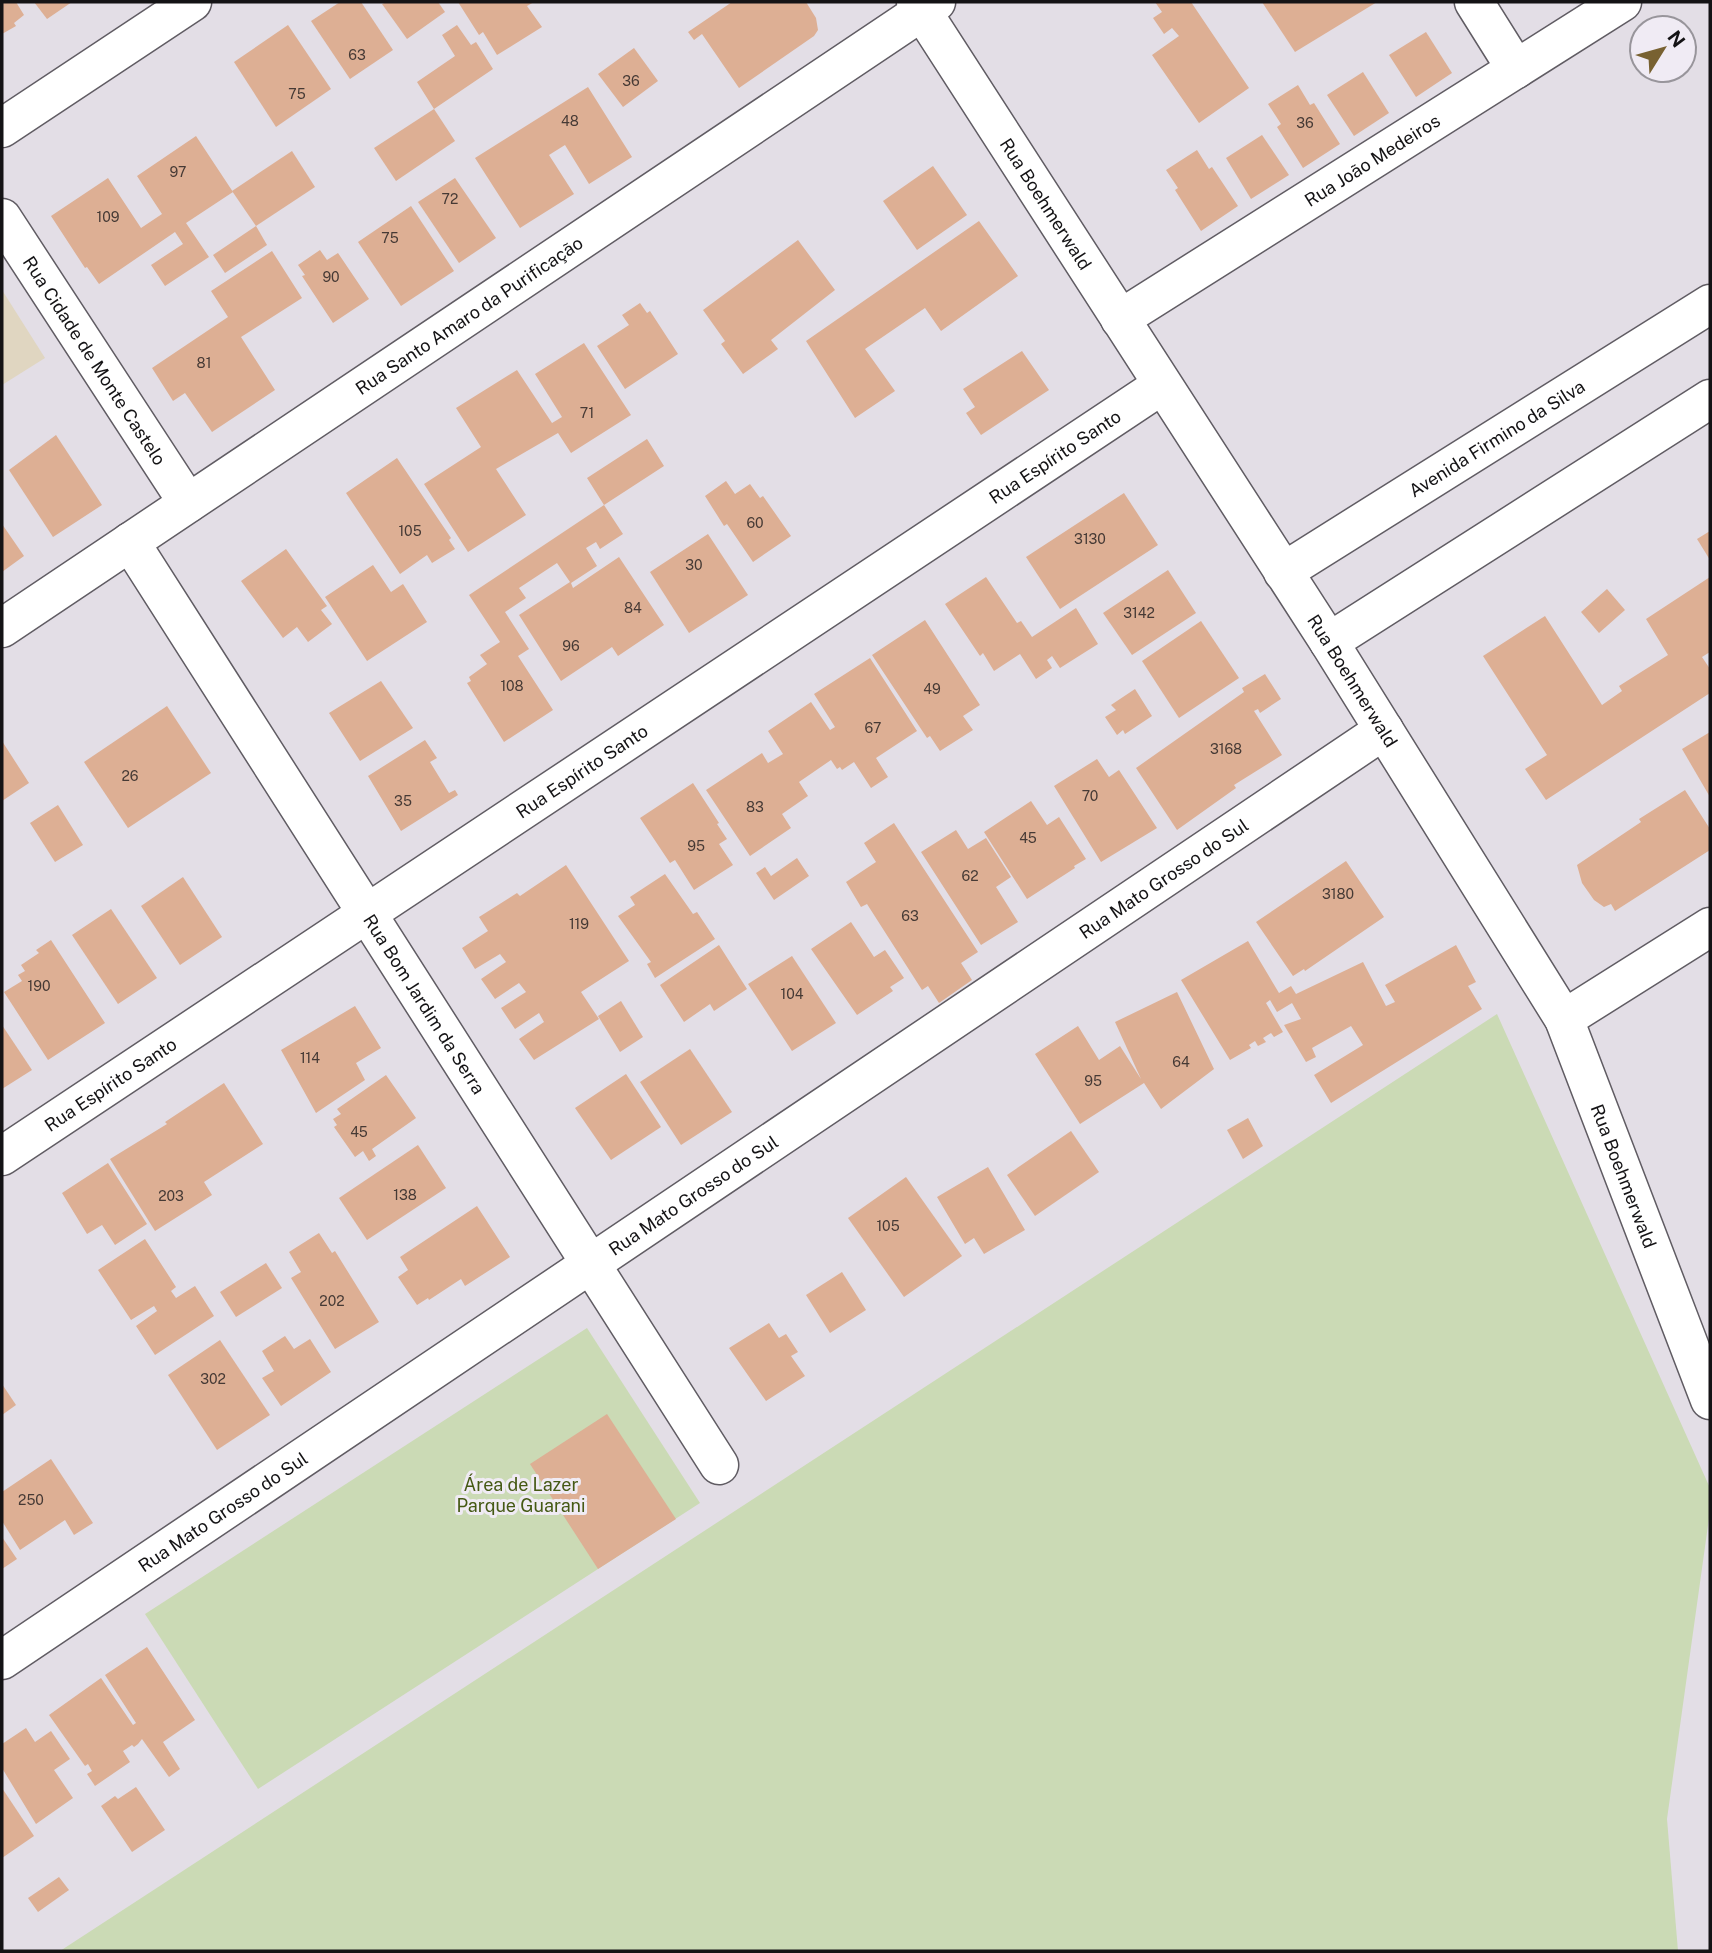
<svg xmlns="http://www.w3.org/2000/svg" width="1712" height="1953" viewBox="0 0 1712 1953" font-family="'Public Sans',sans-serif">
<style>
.education{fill:#e0d6c1}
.green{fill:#cbdab5}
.building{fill:#ddaf94}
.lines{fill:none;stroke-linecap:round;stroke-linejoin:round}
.minor-casing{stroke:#605c63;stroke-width:41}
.tertiary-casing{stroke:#605c63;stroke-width:41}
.secondary-casing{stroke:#605c63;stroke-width:41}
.minor{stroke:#fff;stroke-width:38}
.tertiary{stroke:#fff;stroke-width:38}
.secondary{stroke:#fff;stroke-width:38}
.labels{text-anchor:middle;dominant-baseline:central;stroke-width:6;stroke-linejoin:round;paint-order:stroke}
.number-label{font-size:14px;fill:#463a35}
.street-label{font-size:18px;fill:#141315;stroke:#f0ebf4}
.park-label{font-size:18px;fill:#455914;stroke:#f0ebf4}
</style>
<rect width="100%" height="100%" fill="#e3dee6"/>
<path class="education" d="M2 290 45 358 2 385Z"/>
<g class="green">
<path d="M1497 1014 1710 1488V1511L1667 1819 1678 1951H60Z"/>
<path d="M587 1328 700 1503 258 1789 145 1614Z"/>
</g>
<g class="building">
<path d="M2 2H16L24 15 14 23 16 26 2 34Z"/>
<path d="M34 2H72L47 19Z"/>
<path d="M340 2H361L393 50 350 79 311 21Z"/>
<path d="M387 2H438L445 12 407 39 382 4Z"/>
<path d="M458 2H534L527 6 542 27 497 55 483 32 479 35Z"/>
<path d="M732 2H806L816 18 818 30 814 36 739 88 702 34 694 40 688 32Z"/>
<path d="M1155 2H1191L1249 88 1199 123 1152 55 1179 36 1172 28 1164 34 1153 18 1162 12Z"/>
<path d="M1262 2H1377L1295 52Z"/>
<path d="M288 25 331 89 276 127 234 62Z"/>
<path d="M457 25 471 45 476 42 493 69 434 109 417 82 455 56 442 35Z"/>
<path d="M1426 32 1452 73 1416 97 1389 55Z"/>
<path d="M634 48 658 81 623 107 598 74Z"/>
<path d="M1363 72 1389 113 1354 136 1327 95Z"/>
<path d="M1298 85 1310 105 1314 103 1340 144 1303 168 1277 127 1281 124 1268 104Z"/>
<path d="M588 87 632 157 589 184 565 145 549 155 574 194 520 228 475 158Z"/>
<path d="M434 109 455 141 396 181 374 148Z"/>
<path d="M1262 135 1289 175 1251 199 1226 158Z"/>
<path d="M196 136 233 192 186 223 209 257 165 286 151 265 183 244 175 232 99 284 87 267 85 268 51 216 108 178 141 228 162 214 137 176Z"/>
<path d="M1197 150 1209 169 1212 167 1238 206 1201 231 1175 190 1178 188 1166 170Z"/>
<path d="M292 151 315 187 256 226 232 191Z"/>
<path d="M933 166 967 215 917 250 883 201Z"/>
<path d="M455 178 496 238 459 263 418 202Z"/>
<path d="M411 206 454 271 401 306 358 242Z"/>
<path d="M979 221 1018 276 941 331 925 308 865 349 895 391 855 418 806 341Z"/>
<path d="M256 226 267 245 225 273 213 255Z"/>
<path d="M798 240 835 290 771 340 778 349 743 374 721 344 725 341 703 310Z"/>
<path d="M320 250 327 260 338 253 369 299 333 323 302 276 305 275 298 265Z"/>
<path d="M272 251 302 298 241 337 275 390 212 432 185 393 173 401 152 368 228 317 211 291Z"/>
<path d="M640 303 647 313 650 311 678 354 625 389 597 346 629 325 622 315Z"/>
<path d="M584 343 631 415 571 453 558 433 496 469 526 515 468 552 424 484 481 447 456 408 517 370 552 423 562 417 535 374Z"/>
<path d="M1022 351 1049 390 981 435 966 413 975 407 963 389Z"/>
<path d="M56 435 102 505 53 537 9 470Z"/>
<path d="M647 439 664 466 604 505 623 534 600 549 596 542 586 548 597 566 571 583 573 588 619 557 664 625 618 656 612 647 561 681 519 615 570 582 557 563 519 588 526 598 505 612 529 649 518 656 553 710 504 742 467 683 471 681 469 677 487 664 480 655 500 642 469 595 604 505 587 478Z"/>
<path d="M397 458 451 538 449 540 455 549 432 563 427 555 400 574 346 493Z"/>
<path d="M726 481 735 494 750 484 760 498 763 496 791 536 753 562 727 524 724 526 705 496Z"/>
<path d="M1124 493 1158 545 1060 609 1026 557Z"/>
<path d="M2 524 24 556 2 572Z"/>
<path d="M1710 531V560L1697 539Z"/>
<path d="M708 534 748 595 689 633 650 572Z"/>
<path d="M286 549 327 606 321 610 332 624 308 642 297 627 283 638 241 581Z"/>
<path d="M373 565 391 592 403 584 427 622 367 661 325 597Z"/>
<path d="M1168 570 1196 613 1132 655 1103 613Z"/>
<path d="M986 577 1017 623 1021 621 1032 637 1076 608 1098 644 1060 668 1052 656 1047 660 1052 668 1036 679 1020 654 994 671 983 653 980 656 945 604Z"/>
<path d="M1710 577V652L1702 657 1710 669V693L1546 800 1525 769 1547 755 1483 656 1545 616 1602 705 1622 691 1619 686 1668 655 1646 619Z"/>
<path d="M1607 589 1625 610 1599 633 1581 612Z"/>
<path d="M925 620 980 705 963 716 973 730 940 751 930 736 927 738 872 655Z"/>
<path d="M1201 621 1239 678 1179 718 1142 661Z"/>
<path d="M870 658 917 731 876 758 888 777 871 788 854 762 842 770 840 767 837 769 831 760 799 782 808 796 782 814 791 828 750 856 706 790 762 753 768 763 783 754 768 731 811 702 830 730 835 727 814 694Z"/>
<path d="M1265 674 1281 699 1260 713 1258 709 1254 711 1282 755 1234 785 1236 788 1177 830 1136 768 1244 692 1242 688Z"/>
<path d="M381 681 413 728 360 761 329 713Z"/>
<path d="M1135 689 1152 716 1125 734 1123 730 1117 735 1105 717 1116 710 1111 705Z"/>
<path d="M167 706 211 773 128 828 84 762Z"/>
<path d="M1710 732V797L1682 749Z"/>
<path d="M425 740 437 758 430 762 449 793 455 790 458 795 401 831 368 776Z"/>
<path d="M2 741 29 783 2 801Z"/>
<path d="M1097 759 1109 777 1119 770 1157 828 1101 862 1054 786Z"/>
<path d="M693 783 719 823 717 824 727 839 719 844 733 865 694 890 675 860 670 863 640 818Z"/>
<path d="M1685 790 1710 829V850L1615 911 1611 904 1604 907 1594 900 1582 883 1577 865 1641 822 1639 819Z"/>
<path d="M1031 801 1047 825 1059 817 1086 859 1074 866 1075 868 1027 899 984 832Z"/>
<path d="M58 805 83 845 55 862 30 823Z"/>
<path d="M894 823 978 952 961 963 972 980 939 1003 928 986 922 990 867 904 861 907 846 882 876 862 864 843Z"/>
<path d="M956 830 968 849 986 838 1011 877 996 887 1018 922 981 945 921 852Z"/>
<path d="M797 858 809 876 774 900 756 873 765 867 771 876Z"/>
<path d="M1346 861 1384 917 1305 971 1304 969 1293 976 1256 922Z"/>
<path d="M566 865 629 961 581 992 599 1019 534 1060 519 1039 544 1022 539 1013 515 1029 501 1008 526 992 519 983 495 999 481 979 506 962 500 954 475 969 462 948 488 931 479 917 517 893 520 896Z"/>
<path d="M665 874 693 914 697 912 715 939 655 978 647 964 651 962 618 916 635 905 630 897Z"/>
<path d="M183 877 222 937 180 965 141 906Z"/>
<path d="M111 909 157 978 118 1004 72 935Z"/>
<path d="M851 922 874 957 885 950 904 978 890 987 893 991 857 1015 811 949Z"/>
<path d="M51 940 105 1023 48 1060 4 992 22 981 18 975 25 971 21 965 39 953 36 950Z"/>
<path d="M1248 941 1279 993 1291 986 1296 994 1363 962 1386 1006 1395 1002 1385 985 1456 945 1476 982 1468 986 1482 1009 1331 1103 1314 1075 1363 1045 1351 1026 1312 1048 1316 1057 1306 1062 1284 1025 1301 1019 1292 1003 1277 1012 1270 1000 1266 1003 1283 1032 1274 1037 1271 1033 1263 1038 1266 1042 1258 1046 1255 1041 1249 1045 1251 1048 1230 1060 1181 980Z"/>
<path d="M719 945 747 989 714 1011 710 1004 684 1022 660 985Z"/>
<path d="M792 956 836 1023 792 1051 748 984Z"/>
<path d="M1177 992 1214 1069 1161 1109 1144 1083 1080 1124 1035 1054 1078 1026 1099 1060 1120 1046 1141 1079 1115 1022Z"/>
<path d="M621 1001 643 1037 620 1052 598 1016Z"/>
<path d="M355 1006 381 1048 356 1063 365 1080 316 1113 281 1050Z"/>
<path d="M2 1025 32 1070 2 1089Z"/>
<path d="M690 1049 732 1112 681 1145 640 1082Z"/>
<path d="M626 1074 661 1127 611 1160 575 1108Z"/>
<path d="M386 1075 416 1118 372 1149 376 1156 369 1161 363 1151 355 1157 334 1127 337 1125 333 1119 341 1114 337 1109Z"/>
<path d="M224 1083 263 1144 204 1182 212 1195 155 1231 110 1159 167 1124 165 1122Z"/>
<path d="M1248 1118 1263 1146 1243 1159 1227 1130Z"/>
<path d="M1071 1131 1099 1172 1035 1216 1007 1175Z"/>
<path d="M418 1145 446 1188 367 1240 339 1198Z"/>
<path d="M108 1163 147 1224 115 1245 102 1225 87 1234 62 1193Z"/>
<path d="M988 1167 1025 1230 984 1254 974 1238 965 1244 937 1197Z"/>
<path d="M906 1177 962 1256 904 1297 848 1218Z"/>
<path d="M477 1206 510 1257 465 1286 461 1279 429 1300 428 1298 417 1305 398 1277 408 1270 400 1257Z"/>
<path d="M319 1233 332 1253 335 1251 379 1322 335 1349 291 1278 301 1272 289 1252Z"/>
<path d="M145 1239 176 1287 171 1291 176 1298 195 1286 214 1316 155 1355 136 1326 157 1311 154 1306 131 1320 98 1270Z"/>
<path d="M266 1263 282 1288 236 1317 220 1292Z"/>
<path d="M842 1272 866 1310 830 1333 806 1295Z"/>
<path d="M769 1323 779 1338 786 1334 798 1352 791 1356 805 1376 766 1401 729 1348Z"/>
<path d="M285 1336 294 1349 310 1339 331 1372 281 1406 262 1378 274 1371 262 1351Z"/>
<path d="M220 1340 270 1415 217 1450 168 1375Z"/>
<path d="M2 1384 16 1405 2 1415Z"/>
<path d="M607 1414 676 1519 598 1569 530 1464Z"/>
<path d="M51 1459 93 1523 74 1535 65 1520 20 1550 2 1521V1492Z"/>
<path d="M2 1537 17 1559 2 1569Z"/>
<path d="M147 1647 195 1720 163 1742 180 1769 169 1777 142 1739 138 1744 134 1747 132 1745 123 1751 130 1762 95 1786 87 1774 92 1771 88 1764 85 1766 49 1715 101 1678 133 1725 136 1723 105 1675Z"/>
<path d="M26 1728 35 1742 51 1731 70 1759 54 1770 73 1798 36 1824 2 1768V1744Z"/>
<path d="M136 1787 165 1830 132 1852 101 1806 115 1796 118 1799Z"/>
<path d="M2 1788 34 1836 2 1858Z"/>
<path d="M59 1877 69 1890 38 1912 28 1898Z"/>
</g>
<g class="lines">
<defs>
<g id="minor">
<path d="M1474 2 1516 69"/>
<path d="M2 128 192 2"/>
<path id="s1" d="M2 218 188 503"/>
<path id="s2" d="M1120 319 1622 2"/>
<path id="s3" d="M130 542 719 1465"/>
<path id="s4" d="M2 628 936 2"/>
<path d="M1564 1019 1710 927"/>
<path id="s5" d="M2 1156 1162 385"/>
<path id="s6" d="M2 1660 1384 730"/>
</g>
<g id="tertiary">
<path id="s7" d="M1283 572 1710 304"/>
<path d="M1329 642 1710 399"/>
</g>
<g id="secondary">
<path id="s8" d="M916 2 1329 642 1564 1019 1710 1400"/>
</g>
</defs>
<use href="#minor" class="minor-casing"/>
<use href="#tertiary" class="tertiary-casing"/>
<use href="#secondary" class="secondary-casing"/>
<use href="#minor" class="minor"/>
<use href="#tertiary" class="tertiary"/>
<use href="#secondary" class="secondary"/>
</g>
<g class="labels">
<g class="number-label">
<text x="357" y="55">63</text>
<text x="631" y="81">36</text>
<text x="297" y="94">75</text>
<text x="570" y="121">48</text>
<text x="1305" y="123">36</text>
<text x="178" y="172">97</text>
<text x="450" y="199">72</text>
<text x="108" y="217">109</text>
<text x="390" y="238">75</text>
<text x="331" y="277">90</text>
<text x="204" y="363">81</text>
<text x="587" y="413">71</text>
<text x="755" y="523">60</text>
<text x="410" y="531">105</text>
<text x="1090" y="539">3130</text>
<text x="694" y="565">30</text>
<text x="633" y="608">84</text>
<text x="1139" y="613">3142</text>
<text x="571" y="646">96</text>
<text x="512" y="686">108</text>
<text x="932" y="689">49</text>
<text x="873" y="728">67</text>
<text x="1226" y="749">3168</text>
<text x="130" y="776">26</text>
<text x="1090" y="796">70</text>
<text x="403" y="801">35</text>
<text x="755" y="807">83</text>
<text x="1028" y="838">45</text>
<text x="696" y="846">95</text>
<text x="970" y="876">62</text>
<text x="1338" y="894">3180</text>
<text x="910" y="916">63</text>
<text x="579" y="924">119</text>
<text x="39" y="986">190</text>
<text x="792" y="994">104</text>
<text x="310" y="1058">114</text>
<text x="1181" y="1062">64</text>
<text x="1093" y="1081">95</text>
<text x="359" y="1132">45</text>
<text x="405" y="1195">138</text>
<text x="171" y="1196">203</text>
<text x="888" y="1226">105</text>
<text x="332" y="1301">202</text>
<text x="213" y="1379">302</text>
<text x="31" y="1500">250</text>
</g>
<g class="street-label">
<text stroke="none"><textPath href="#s2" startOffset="298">Rua João Medeiros</textPath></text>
<text stroke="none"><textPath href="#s8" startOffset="240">Rua Boehmerwald</textPath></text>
<text stroke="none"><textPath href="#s4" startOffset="562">Rua Santo Amaro da Purificação</textPath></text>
<text stroke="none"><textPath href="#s1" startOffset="170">Rua Cidade de Monte Castelo</textPath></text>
<text stroke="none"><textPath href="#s7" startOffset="252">Avenida Firmino da Silva</textPath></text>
<text stroke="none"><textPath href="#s5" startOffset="1264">Rua Espírito Santo</textPath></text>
<text stroke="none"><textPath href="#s8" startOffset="807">Rua Boehmerwald</textPath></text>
<text stroke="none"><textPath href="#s5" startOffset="696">Rua Espírito Santo</textPath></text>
<text stroke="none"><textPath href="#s6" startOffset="1400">Rua Mato Grosso do Sul</textPath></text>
<text stroke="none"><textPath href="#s3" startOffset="548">Rua Bom Jardim da Serra</textPath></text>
<text stroke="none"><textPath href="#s5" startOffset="130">Rua Espírito Santo</textPath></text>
<text stroke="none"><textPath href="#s8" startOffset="1374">Rua Boehmerwald</textPath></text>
<text stroke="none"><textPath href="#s6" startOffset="833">Rua Mato Grosso do Sul</textPath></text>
<text stroke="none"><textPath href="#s6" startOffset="266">Rua Mato Grosso do Sul</textPath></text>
</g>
<g class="park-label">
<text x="521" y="1484">Área de Lazer<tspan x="521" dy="21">Parque Guarani</tspan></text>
</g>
</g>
<rect width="1712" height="1953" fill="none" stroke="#141315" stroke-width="7"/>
<g transform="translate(1663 49) rotate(53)"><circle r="33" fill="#f0ebf4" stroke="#98959b" stroke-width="2"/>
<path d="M0-5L12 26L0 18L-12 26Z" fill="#786131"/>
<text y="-10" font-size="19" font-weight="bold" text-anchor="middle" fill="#141315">N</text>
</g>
</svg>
